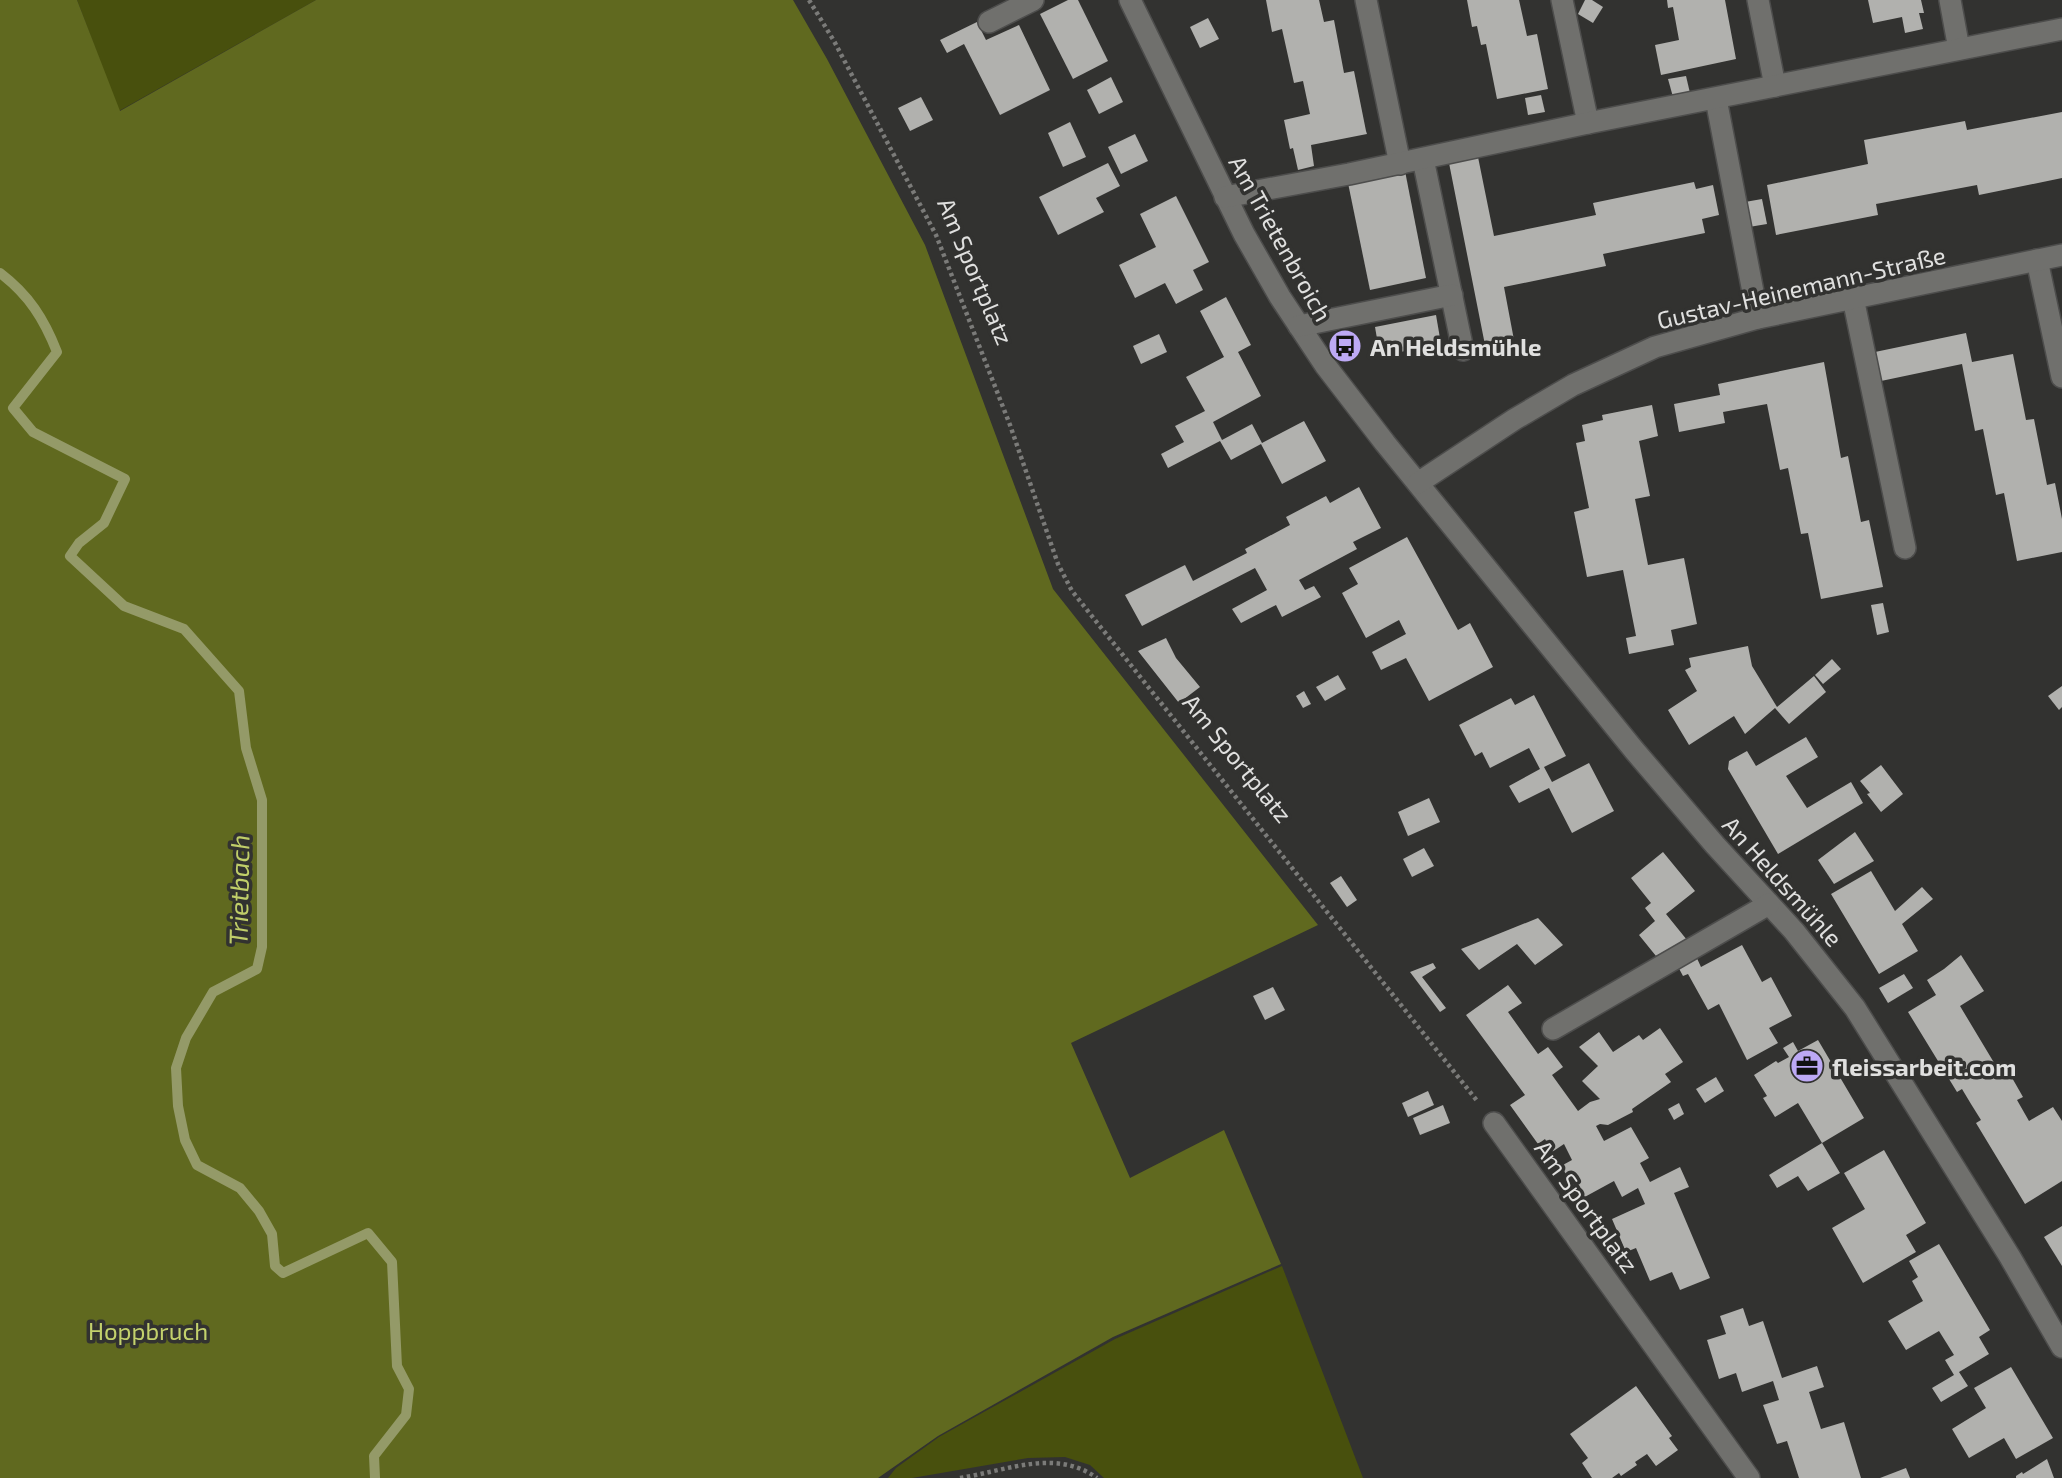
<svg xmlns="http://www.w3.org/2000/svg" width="2062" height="1478" viewBox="0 0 2062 1478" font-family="'Exo 2',sans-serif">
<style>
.green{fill:#48500d}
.forest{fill:#60691f}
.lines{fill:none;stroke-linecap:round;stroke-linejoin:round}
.stream{stroke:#949a68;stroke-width:10}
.building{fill:#b1b1ae}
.minor-casing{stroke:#4d4d4c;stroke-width:24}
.path{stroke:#7b7b79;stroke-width:4.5;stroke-dasharray:3.5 3.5;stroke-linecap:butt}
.minor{stroke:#70706d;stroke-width:21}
.labels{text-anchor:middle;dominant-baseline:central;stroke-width:7;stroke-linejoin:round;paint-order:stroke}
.street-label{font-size:24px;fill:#e0e0df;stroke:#323230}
.poi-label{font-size:24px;font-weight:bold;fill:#e0e0df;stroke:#323230;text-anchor:start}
.park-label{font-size:24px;fill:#c3d16c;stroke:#323230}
.water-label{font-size:26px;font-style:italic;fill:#c0ce69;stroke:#323230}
</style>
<rect width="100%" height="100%" fill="#323230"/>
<g class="green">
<path d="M77 0H316L119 111Z"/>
<path d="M1282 1266 1363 1478H1104L1090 1465 1065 1457 1028 1458 912 1478H888L896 1468 939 1437 1115 1339Z"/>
</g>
<path class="forest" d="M0 0H77L120 111 316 0H793L827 59 925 245 1053 589 1318 925 1071 1043 1130 1178 1224 1130 1281 1264 1113 1337 938 1436 878 1478H0Z"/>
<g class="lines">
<path class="stream" d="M0 273C29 295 44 319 57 352L13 408 33 432 125 479 104 523 79 543 70 556 124 606 184 629 239 691 246 748 262 800V947L257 969 213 992 186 1038 176 1068 178 1106 185 1140 197 1165 240 1188 259 1211 272 1234 275 1266 283 1273 368 1233 392 1262 397 1366 409 1389 406 1415 374 1456 375 1478"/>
</g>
<g class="building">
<path d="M1068 0H1078L1108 61 1073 79 1040 14Z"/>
<path d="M1266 0H1319L1324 22 1334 20 1344 73 1354 71 1366 131 1367 134 1311 145 1314 166 1298 170 1293 148 1290 149 1284 120 1310 114 1303 81 1294 83 1282 29 1272 32Z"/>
<path d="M1467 0H1519L1527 36 1537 34 1548 89 1497 99 1486 44 1481 45 1477 26 1472 27Z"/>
<path d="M1585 0H1592L1603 7 1593 23 1578 14Z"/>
<path d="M1667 0H1725L1736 59 1661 75 1655 45 1679 40 1673 7 1668 8Z"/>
<path d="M1868 0H1921L1924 13H1919L1923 29 1905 33 1902 17 1873 23Z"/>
<path d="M1208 18 1219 39 1200 48 1190 27Z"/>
<path d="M977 22 986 40 1019 25 1050 90 1000 115 964 44 947 53 940 40Z"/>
<path d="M1686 76 1690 93 1673 97 1668 79Z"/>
<path d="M1111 77 1123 102 1099 114 1087 90Z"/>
<path d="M1541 95 1545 112 1528 115 1525 98Z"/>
<path d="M921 97 933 120 910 131 898 108Z"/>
<path d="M2062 112V178L1979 195 1977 185 1876 204 1878 215 1776 235 1767 185 1868 164 1864 140 1965 121 1967 130Z"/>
<path d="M1070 122 1086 157 1063 167 1048 133Z"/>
<path d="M1135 134 1148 161 1121 174 1108 147Z"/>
<path d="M1478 157 1494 236 1596 215 1593 203 1694 182 1696 189 1713 185 1719 215 1702 219 1705 233 1603 254 1606 266 1504 287 1514 340 1485 345 1449 163Z"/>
<path d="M1108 163 1120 186 1096 198 1104 212 1058 235 1039 197Z"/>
<path d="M1405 171 1426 278 1370 290 1348 183Z"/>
<path d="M1176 196 1209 262 1193 270 1203 290 1176 304 1165 283 1135 298 1119 265 1156 247 1140 214Z"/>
<path d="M1762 199 1767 224 1749 227 1745 202Z"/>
<path d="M1226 297 1251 345 1238 352 1261 396 1213 422 1222 440 1252 424 1262 443 1304 421 1326 461 1282 484 1261 444 1231 460 1220 441 1168 468 1161 454 1184 442 1175 426 1205 411 1186 377 1224 357 1200 311Z"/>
<path d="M1436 315 1441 344 1380 356 1375 327Z"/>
<path d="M1966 333 1972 362 2013 354 2026 420 2034 419 2047 485 2055 483 2062 519V552L2017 561 2004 493 1996 495 1983 429 1975 431 1962 364 1881 381 1875 352Z"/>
<path d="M1159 334 1167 352 1141 364 1133 346Z"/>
<path d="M1824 362 1841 458 1848 456 1861 522 1869 520 1883 587 1821 599 1808 533 1801 534 1788 468 1780 470 1767 404 1723 412 1725 423 1679 432 1674 404 1720 395 1718 384Z"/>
<path d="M1652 405 1658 436 1639 441 1650 496 1635 499 1648 565 1684 558 1697 624 1671 630 1674 645 1629 654 1626 638 1636 636 1623 570 1587 577 1574 512 1589 508 1576 443 1585 441 1582 425 1603 420 1602 415Z"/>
<path d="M1359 487 1381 528 1353 542 1357 549 1299 580 1305 590 1314 586 1321 597 1282 617 1276 605 1241 623 1232 609 1267 590 1255 568 1142 626 1125 595 1185 565 1193 581 1247 553 1245 549 1290 525 1286 517 1326 496 1330 503Z"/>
<path d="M1407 537 1458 630 1470 623 1493 667 1429 701 1406 658 1381 670 1372 652 1406 634 1399 620 1366 638 1342 593 1358 584 1349 568Z"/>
<path d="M1883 603 1889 632 1877 635 1871 605Z"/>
<path d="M1166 638 1176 658 1200 687 1179 703 1138 651Z"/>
<path d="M1748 646 1752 666 1777 707 1814 676 1826 692 1789 724 1775 708 1745 734 1734 716 1689 745 1668 710 1697 691 1685 670 1691 667 1689 658Z"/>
<path d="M1832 659 1841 669 1823 684 1815 675Z"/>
<path d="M1338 675 1346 689 1325 701 1316 687Z"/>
<path d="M2062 686V707L2059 710 2048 696Z"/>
<path d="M1304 691 1311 704 1303 708 1296 696Z"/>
<path d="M1534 695 1566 756 1544 767 1552 782 1589 763 1614 811 1572 833 1549 788 1519 803 1509 786 1540 769 1529 748 1490 768 1482 752 1475 756 1459 725 1511 698 1515 705Z"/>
<path d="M1806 737 1818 757 1786 776 1807 808 1851 782 1863 803 1778 854 1728 769 1729 761 1747 751 1756 766Z"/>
<path d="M1881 765 1903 794 1881 812 1867 794 1870 793 1860 781Z"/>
<path d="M1429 798 1440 822 1408 836 1398 812Z"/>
<path d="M1855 832 1874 861 1834 884 1818 860Z"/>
<path d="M1424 848 1434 866 1412 877 1403 859Z"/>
<path d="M1663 852 1695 891 1666 914 1687 940 1656 956 1639 935 1655 921 1645 908 1651 903 1631 878Z"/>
<path d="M1871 871 1895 911 1922 887 1933 899 1902 924 1918 951 1879 974 1831 894Z"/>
<path d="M1341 876 1357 900 1347 907 1330 883Z"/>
<path d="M1538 918 1563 945 1535 965 1517 944 1479 970 1461 949Z"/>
<path d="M1742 945 1762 982 1771 977 1792 1016 1769 1028 1778 1043 1747 1060 1719 1004 1708 1010 1688 974 1683 976 1676 963 1695 954 1701 967Z"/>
<path d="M1961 955 1984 991 1960 1006 1996 1066 2003 1062 2023 1097 2017 1100 2029 1121 2053 1107 2062 1121V1181L2025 1204 1976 1123 1981 1120 1971 1104 1962 1089 1957 1092 1908 1012 1936 995 1927 980 1944 969Z"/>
<path d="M1433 963 1436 968 1422 977 1446 1008 1440 1012 1410 972Z"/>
<path d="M1904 974 1913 988 1888 1003 1879 988Z"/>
<path d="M1508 985 1522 1003 1508 1012 1538 1054 1548 1047 1563 1067 1552 1075 1578 1111 1590 1102 1600 1099 1582 1081 1598 1066 1579 1047 1599 1032 1613 1052 1639 1035 1643 1040 1660 1028 1683 1062 1665 1074 1671 1082 1632 1109 1633 1112 1608 1125 1600 1124 1596 1126 1604 1141 1631 1127 1649 1158 1640 1163 1650 1182 1680 1167 1689 1187 1674 1193 1710 1278 1680 1290 1672 1272 1650 1281 1636 1248 1626 1252 1612 1219 1645 1204 1638 1188 1622 1197 1614 1181 1581 1199 1561 1166 1572 1160 1564 1144 1552 1152 1545 1139 1538 1144 1510 1105 1525 1095 1466 1015Z"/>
<path d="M1273 987 1285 1010 1265 1020 1253 996Z"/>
<path d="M1818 1040 1864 1118 1822 1143 1840 1173 1808 1191 1798 1176 1777 1188 1769 1175 1822 1143 1798 1103 1775 1117 1763 1098 1767 1096 1754 1075 1776 1061 1778 1063 1789 1057 1783 1048 1793 1042 1798 1051Z"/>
<path d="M1716 1077 1724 1091 1705 1103 1696 1089Z"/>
<path d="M1428 1091 1434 1105 1408 1117 1402 1103Z"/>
<path d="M1679 1103 1684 1114 1674 1120 1668 1109Z"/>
<path d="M1443 1105 1450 1123 1420 1135 1413 1118Z"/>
<path d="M1884 1150 1926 1223 1906 1235 1916 1252 1863 1283 1832 1228 1865 1209 1844 1173Z"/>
<path d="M2062 1226V1266L2044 1237Z"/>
<path d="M1939 1244 1990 1330 1979 1337 1989 1354 1959 1372 1968 1386 1941 1402 1932 1388 1954 1375 1945 1360 1954 1355 1939 1331 1906 1350 1888 1321 1923 1301 1912 1281 1918 1277 1909 1261Z"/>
<path d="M1743 1308 1749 1326 1763 1321 1782 1378 1817 1366 1824 1387 1809 1392 1821 1429 1844 1422 1861 1478H1799L1787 1441 1777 1444 1763 1405 1779 1400 1773 1381 1742 1392 1736 1373 1719 1379 1707 1340 1726 1334 1720 1316Z"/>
<path d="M2011 1367 2053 1438 2016 1459 2004 1438 1969 1458 1952 1429 1986 1408 1974 1388Z"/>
<path d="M1636 1386 1672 1436 1669 1438 1678 1450 1656 1466 1647 1454 1635 1462 1637 1465 1621 1476 1619 1473 1612 1478H1592L1582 1463 1588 1458 1570 1434Z"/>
<path d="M2047 1459 2054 1478H2016V1476L2022 1472 2023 1474Z"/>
<path d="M1906 1468 1910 1478H1880Z"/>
</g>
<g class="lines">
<defs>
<g id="minor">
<path d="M1130 0 1244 234 1280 297 1325 365 1385 443 1634 750 1715 845 1794 931 1855 1008 2010 1257 2062 1347"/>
<path d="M1366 0 1400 164"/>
<path d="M1562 0 1588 123"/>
<path d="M1758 0 1775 86"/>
<path d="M1950 0 1959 49"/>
<path d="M989 22 1033 0"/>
<path d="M1716 99 1758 318"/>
<path d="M1423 159 1463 350"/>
<path d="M1225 197 1349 174 1588 123 2062 29"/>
<path d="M2037 260 2062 377"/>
<path d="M1853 298 1905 548"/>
<path d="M1299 326 1452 295"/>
<path d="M1418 483 1515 419 1573 385 1655 347 1758 318 2062 255"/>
<path d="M1553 1029 1769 904"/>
<path d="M1494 1123 1749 1478"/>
</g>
</defs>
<use href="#minor" class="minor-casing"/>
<g class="path">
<path d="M809 0 834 41 936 235 1010 425 1058 564 1072 591 1478 1102"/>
<path d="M960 1478C1005 1471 1056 1448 1097 1478"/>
</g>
<use href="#minor" class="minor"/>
</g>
<defs>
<symbol id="bus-disc" viewBox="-11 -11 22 22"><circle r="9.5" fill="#bda9f5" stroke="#323230"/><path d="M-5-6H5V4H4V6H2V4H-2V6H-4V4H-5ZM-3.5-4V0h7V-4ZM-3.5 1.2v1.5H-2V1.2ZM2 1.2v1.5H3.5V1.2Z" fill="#111"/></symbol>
<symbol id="office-disc" viewBox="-11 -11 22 22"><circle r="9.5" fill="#bda9f5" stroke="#323230"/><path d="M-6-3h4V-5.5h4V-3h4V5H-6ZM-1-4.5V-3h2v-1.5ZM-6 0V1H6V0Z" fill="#111"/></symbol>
</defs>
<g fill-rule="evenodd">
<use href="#bus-disc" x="1326" y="327" width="38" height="38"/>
<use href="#office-disc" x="1788" y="1047" width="38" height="38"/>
</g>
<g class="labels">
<g class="street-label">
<text transform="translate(1281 238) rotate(61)">Am Trietenbroich</text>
<text transform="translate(976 271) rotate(67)">Am Sportplatz</text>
<text transform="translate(1801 287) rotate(-13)">Gustav-Heinemann-Straße</text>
<text transform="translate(1238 758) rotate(51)">Am Sportplatz</text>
<text transform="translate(1783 881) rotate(48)">An Heldsmühle</text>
<text transform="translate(1587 1206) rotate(54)">Am Sportplatz</text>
</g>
<g class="poi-label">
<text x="1370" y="346">An Heldsmühle</text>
<text x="1832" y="1066">fleissarbeit.com</text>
</g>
<g class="park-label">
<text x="148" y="1330">Hoppbruch</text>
</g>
<g class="water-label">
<text transform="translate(238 890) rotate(-89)">Trietbach</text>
</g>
</g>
</svg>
